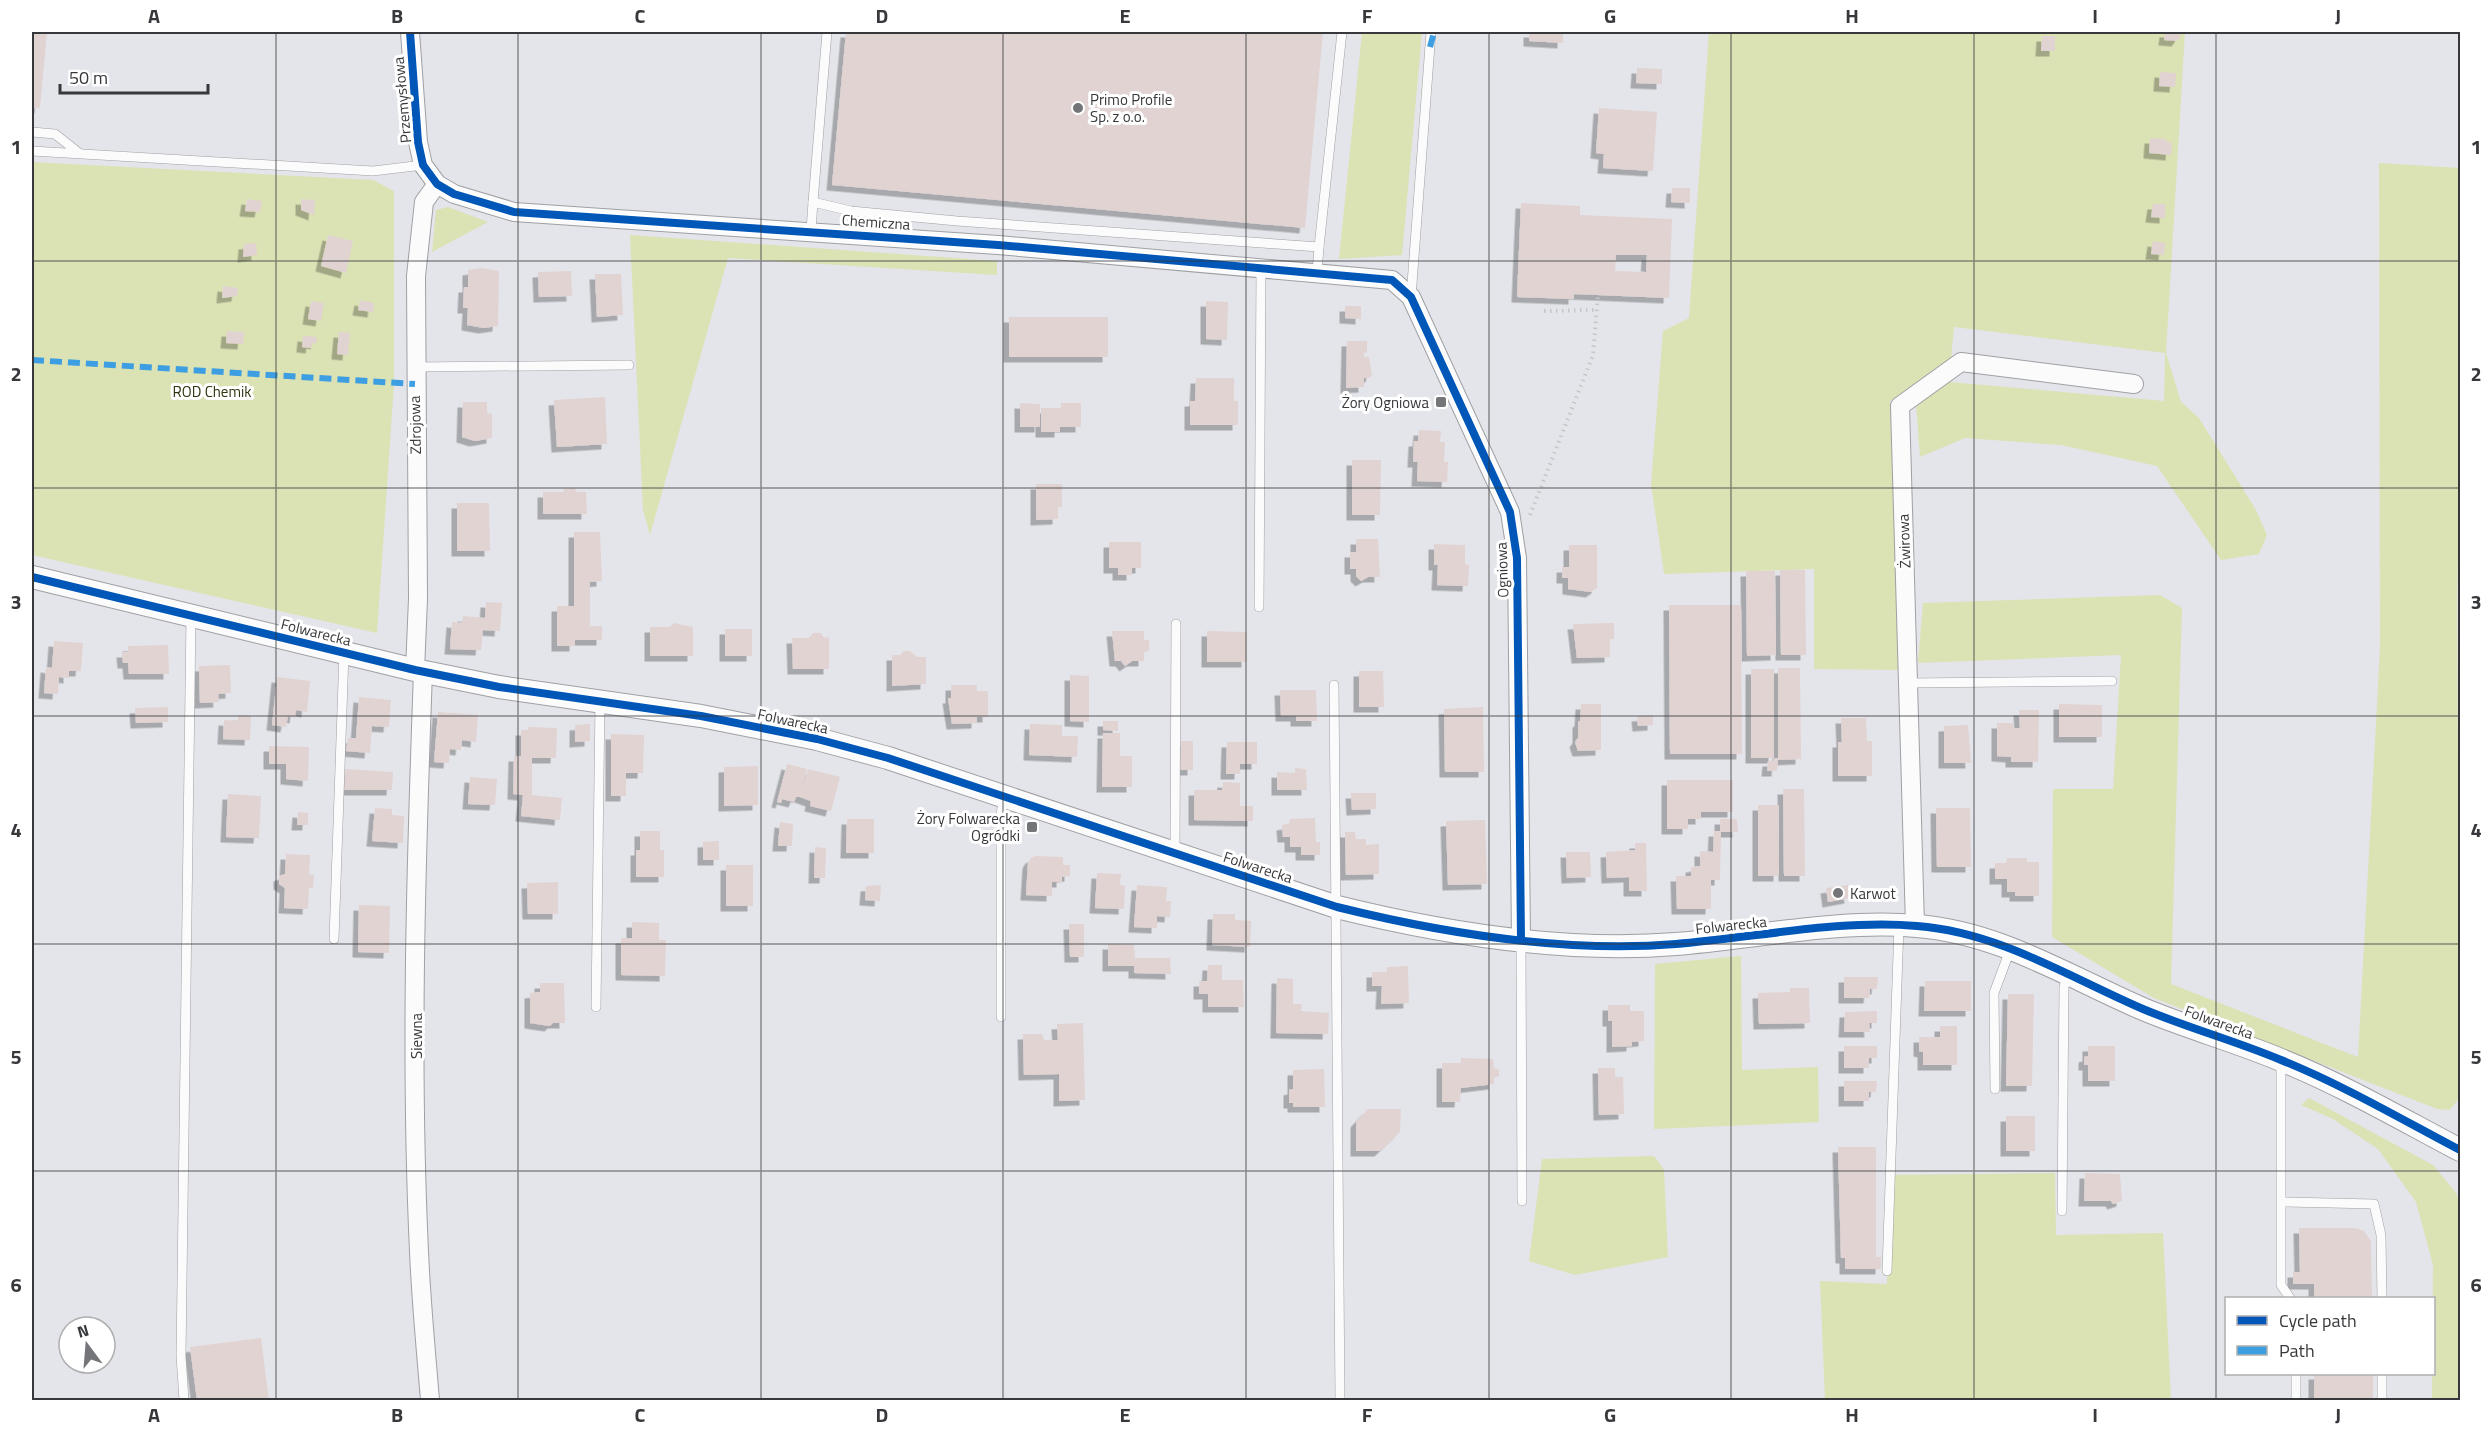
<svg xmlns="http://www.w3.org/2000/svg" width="2492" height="1432" viewBox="0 0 2492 1432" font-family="'Titillium Web',sans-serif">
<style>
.green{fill:#dbe2b4}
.building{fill:#e1d3d2;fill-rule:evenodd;filter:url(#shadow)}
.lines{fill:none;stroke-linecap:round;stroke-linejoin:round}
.service-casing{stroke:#9fa0a4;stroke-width:10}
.minor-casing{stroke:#9fa0a4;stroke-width:20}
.tertiary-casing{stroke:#9fa0a4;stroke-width:24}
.path{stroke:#c5c6c8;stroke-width:4;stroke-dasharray:1.5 4.5;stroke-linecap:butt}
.service{stroke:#fbfbfc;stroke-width:9}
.minor{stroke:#fbfbfc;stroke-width:18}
.tertiary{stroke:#fbfbfc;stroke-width:22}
.quiet{stroke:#3e9ee2;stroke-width:6;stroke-dasharray:12 6;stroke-linecap:butt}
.cycleway-casing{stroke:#fff;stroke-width:11}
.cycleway{stroke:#0057b8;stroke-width:8}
.grid{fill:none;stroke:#37383b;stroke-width:1.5;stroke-opacity:0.55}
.poi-dot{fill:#747578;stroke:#fff;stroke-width:2}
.labels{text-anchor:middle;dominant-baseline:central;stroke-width:6;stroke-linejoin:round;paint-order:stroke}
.poi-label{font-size:15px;fill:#37383b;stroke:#fff;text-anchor:start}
.street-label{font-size:15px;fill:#37383b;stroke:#fff}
.park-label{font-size:15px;fill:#30340e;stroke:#fff}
.neatline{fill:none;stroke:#37383b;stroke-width:2}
.grid-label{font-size:20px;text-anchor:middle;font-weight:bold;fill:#37383b}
</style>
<defs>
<filter id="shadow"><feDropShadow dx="-5.5" dy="5.5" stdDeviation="0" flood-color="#0004"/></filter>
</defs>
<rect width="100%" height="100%" fill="#e4e5ea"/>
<g class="green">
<path d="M1362 32H1422L1402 255 1339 259Z"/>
<path d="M1709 32H2185L2166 353 2181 402 2199 418 2256 510 2267 535 2259 554 2221 560 2157 466 2061 445 1965 438 1920 457 1916 404 1949 382 2164 401 2165 353 1954 327 1951 359 1890 401 1900 670 1814 669V569L1664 574 1651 484 1663 331 1689 318Z"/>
<path d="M32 162 373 180 394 191V384L377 633 32 555Z"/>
<path d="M2379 163 2460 168V473L2457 598 2460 1097 2450 1110 2437 1109 2154 998 2052 937 2053 789H2113L2121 655 1918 663 1923 603 2160 595 2182 608 2171 984 2358 1057 2380 648Z"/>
<path d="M448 207 488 222 432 252 436 210Z"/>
<path d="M630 235 997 261V275L728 258 650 535 643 510Z"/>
<path d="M1741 956 1742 1070 1818 1067 1819 1122 1654 1129 1655 964Z"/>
<path d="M2309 1098 2433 1165 2457 1194 2460 1209V1400H2432L2433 1265 2416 1202 2378 1149 2333 1119 2301 1105Z"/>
<path d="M1654 1156 1664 1170 1668 1257 1575 1275 1529 1261 1542 1159Z"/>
<path d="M2055 1173 2056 1235 2163 1233 2171 1400H1825L1820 1281 1887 1284 1889 1175Z"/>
</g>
<g class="building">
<path d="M32 32H47L40 108H32Z"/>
<path d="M846 32H1323L1305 228 832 185Z"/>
<path d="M1529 32H1563V43L1529 41Z"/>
<path d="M2165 32H2181L2180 37 2177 41 2164 40Z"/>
<path d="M2042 36H2055V51H2041Z"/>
<path d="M1637 68 1662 69V84L1636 83Z"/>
<path d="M2160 72 2176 73 2175 87 2159 86Z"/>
<path d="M1599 108 1657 112 1653 171 1603 168 1604 154 1596 153Z"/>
<path d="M2150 138 2166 139 2167 142 2172 143 2171 155 2149 153Z"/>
<path d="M1672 188H1690V203L1671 202Z"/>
<path d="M247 199 262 201 260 212 245 211Z"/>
<path d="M301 199 315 200 314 215 301 210Z"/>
<path d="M1521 203 1580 206V215L1672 219 1669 298 1574 294V299L1517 297ZM1616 255H1647L1646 272 1615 271Z"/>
<path d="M2153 204H2165V218L2151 217Z"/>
<path d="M328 235 353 241 346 273 321 266Z"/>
<path d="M2153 241 2165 243 2164 255 2151 254Z"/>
<path d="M256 243 257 255 243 257 244 244Z"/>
<path d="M481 268 499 271 498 326 484 328 467 325 468 308H463L464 287H468V270Z"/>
<path d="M571 271 572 296 539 297 538 272Z"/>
<path d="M595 274H621L623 315 597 317Z"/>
<path d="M223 286 238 288 237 296 222 298Z"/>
<path d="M360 300 374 303 373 312 358 310Z"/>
<path d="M311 301 324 303 321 321 308 319Z"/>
<path d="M1206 301 1228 302 1227 340 1206 339Z"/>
<path d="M1345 306H1361V319L1345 318Z"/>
<rect x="1009" y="317" width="99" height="40"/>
<path d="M227 331 244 332 243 344 226 343Z"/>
<path d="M339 332 350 333 348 355 337 354Z"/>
<path d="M303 336 317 337 316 344 312 343 311 348 302 347Z"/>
<path d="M1347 341H1367V352L1364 353V357H1369L1372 375 1369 378H1364V387L1346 388Z"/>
<path d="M1196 378H1234V401H1238V425H1190V401H1195Z"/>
<path d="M605 397 607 444 557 447 554 400Z"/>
<path d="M463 402H487V413L492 414V438L475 441 462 437Z"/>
<path d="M1020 403 1040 404V427H1020Z"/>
<path d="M1061 403H1081V427H1060V432H1041V408H1061Z"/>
<path d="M1419 430 1441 431 1440 442H1445L1444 462H1448L1447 482 1417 481 1418 462H1413L1414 441H1418Z"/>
<path d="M1352 460H1381L1380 515H1352Z"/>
<path d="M1036 484H1062V507H1058V519L1036 520Z"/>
<path d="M575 488 576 492H586L587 514H543V492H563L564 489Z"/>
<path d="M457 503H489L490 551H457Z"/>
<path d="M574 532H600L602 581 590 582V626H602V640H575V646H557V606H574Z"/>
<path d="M1356 539H1378L1380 577H1368L1361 581 1356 576V569H1350V552H1356Z"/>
<path d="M1109 542H1141V568H1132V575H1118V568H1109Z"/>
<path d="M1434 544 1465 545V564L1469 565 1468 586 1437 585 1438 565H1434Z"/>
<path d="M1569 545H1597V588L1591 592 1568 589V578H1562V567H1569Z"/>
<path d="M1780 570H1805L1806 655H1781Z"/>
<path d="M1746 571H1775L1776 655 1747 656Z"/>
<path d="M486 602 502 603 500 631 483 630 481 650 450 649 452 622 462 623 463 616 485 618Z"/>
<path d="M1669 605H1741L1742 754H1670Z"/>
<path d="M674 623 693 627V656H650V627H670Z"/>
<path d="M1614 623V639H1610V657L1577 658 1573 624Z"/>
<rect x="725" y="629" width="27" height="27"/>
<path d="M1112 631H1144V640H1149V651L1144 652V661H1132L1125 666 1121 661H1115Z"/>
<path d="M1207 631 1247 632V662H1207Z"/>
<path d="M813 633H821L824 638 829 637V669H793L792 638H809Z"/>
<path d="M54 641 83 643 81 671H69V678L59 677 58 694 44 693 46 667 52 668Z"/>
<path d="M168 645 169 674H129L128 663H123L122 652H128V646Z"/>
<path d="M904 651H910L917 657H926V684L892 686V655H900Z"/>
<path d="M230 665 231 693 218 694 219 702 200 703 199 666Z"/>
<path d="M1778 668H1800L1801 759 1778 760 1777 771H1767L1768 761H1773L1774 758H1751V669H1774V758H1778Z"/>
<path d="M1359 671H1383L1384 707H1359Z"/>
<path d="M1070 675 1089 676V722L1070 721Z"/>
<path d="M277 677 310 681 307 712 296 710 295 718 288 716 286 727 272 725Z"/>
<path d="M951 685H977V691H988V717H977V723L952 724 948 698H951Z"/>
<path d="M1280 690H1316L1317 721H1296V716H1281Z"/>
<path d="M359 697 391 700 389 727 372 726 370 753 346 751 348 738H356Z"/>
<path d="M1581 704H1601V750L1578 751 1575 742 1578 738V722L1580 721Z"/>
<path d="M2059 704 2102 705V737H2059Z"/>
<path d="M168 707V722L136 723 135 708Z"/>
<path d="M1483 707 1484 772H1445L1444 709Z"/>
<path d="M2019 710H2039L2038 762H2011V757L1997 756V723H2013L2014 728H2020Z"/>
<path d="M438 712 478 715 476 742 462 740 461 750 450 749 449 763 434 762Z"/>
<path d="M238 715 251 716 250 740 223 739 224 720 238 721Z"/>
<path d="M1653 715V725L1638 726 1637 716Z"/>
<path d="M1841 718H1866L1867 741H1872V776H1838V742H1842Z"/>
<path d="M1103 721H1118V731L1103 730Z"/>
<path d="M590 724V741L575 742V725Z"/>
<path d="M1030 724 1062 725V736H1078L1077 757 1029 755Z"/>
<path d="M1968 725 1971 763H1944V726Z"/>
<path d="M528 727 557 728 556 758H532V795L562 798 560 820 521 816 523 795 513 794 514 756H521V730H528Z"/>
<path d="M1103 733H1120V756H1132V787H1102Z"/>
<path d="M611 734 644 735 643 773H626V796H611Z"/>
<path d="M1181 741H1193V770H1180Z"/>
<path d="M1227 742H1257V764H1240V774H1226Z"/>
<path d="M269 746 309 747 308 781 286 779V764H269Z"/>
<path d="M787 764 807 769 802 789 808 769 840 777 831 811 810 806 811 801 800 797H796L794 802 782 799 781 803 777 802Z"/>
<path d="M758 766V805L724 806V767Z"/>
<path d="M1295 768 1306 769 1307 790H1277V772L1295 773Z"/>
<path d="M345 769 393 772 392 790H344Z"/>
<path d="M470 777 497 779 495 805 468 804Z"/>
<path d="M1667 780H1733V812H1701V819H1688V829H1667Z"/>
<path d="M1223 782 1240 783V806H1253V821L1194 820V790H1222Z"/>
<path d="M1783 789H1804L1805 876H1784Z"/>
<path d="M1351 793H1376V809L1352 810Z"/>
<path d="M228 794 261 796 259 838 226 837Z"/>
<rect x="1758" y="805" width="21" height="71"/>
<path d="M375 808 392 809V815L404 816 403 843 372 841Z"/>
<path d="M1936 808H1970L1971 867H1937Z"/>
<path d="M298 812 308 813V825H297Z"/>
<path d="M1315 818 1316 842H1320V855H1301V847H1290V837H1283L1282 825 1289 824 1290 819Z"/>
<path d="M847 819H874V853H846Z"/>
<path d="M1720 819H1737L1738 832H1721L1720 880H1711V909H1677L1676 876H1691V867L1700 866V851L1713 852 1714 831H1720Z"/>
<path d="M1485 820 1487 884 1448 885 1446 821Z"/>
<path d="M780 822 793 824 792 846H778Z"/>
<path d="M640 831H660V850H664V877H636V850H640Z"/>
<path d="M1345 832H1355L1356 839H1366V845L1379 844V874L1346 875Z"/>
<path d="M719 841V860H703V842Z"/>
<path d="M1635 843H1646L1647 891H1629V877L1607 878 1606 852 1635 850Z"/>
<path d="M815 847 826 848 825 878H814Z"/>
<path d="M1566 852H1590L1591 877 1567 878Z"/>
<path d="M286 854 310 855 309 874 314 875 313 888H309L308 909 284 908 285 888 279 884V876L285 874Z"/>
<path d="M1036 856 1063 857V865H1070V876L1062 877V882H1052V896L1026 895 1028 863 1031 858Z"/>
<path d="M2007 858H2027V862H2039V896H2015V892H2007V879H1995V863H2006Z"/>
<rect x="726" y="865" width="27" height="41"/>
<path d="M1097 873 1121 874 1120 885 1125 886 1124 909 1095 908Z"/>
<path d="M558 882V914H528L527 883Z"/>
<path d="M881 885 880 901 865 900 866 886Z"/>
<path d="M1137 885 1167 887 1166 901H1171L1170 917 1157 916V928L1134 927Z"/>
<path d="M1848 885 1850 898 1828 902 1826 888Z"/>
<path d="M359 905 390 906 389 953 358 952Z"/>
<path d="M1213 914H1235V920L1251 921 1250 947 1212 945Z"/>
<path d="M632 922 659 923V940H666L665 976 621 975V938H632Z"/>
<path d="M1069 924H1084V957H1070Z"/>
<path d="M1108 944 1134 945 1135 958H1170L1171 974 1134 973V966H1108Z"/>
<path d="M1208 965H1222V980H1243L1244 1007H1208V994H1199V981H1207Z"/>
<path d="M1408 966 1409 1003 1381 1004 1382 986H1372V972H1387V967Z"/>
<path d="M1844 977H1878L1877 989H1870L1869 998H1844Z"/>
<path d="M1277 978 1293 979V1004H1302L1301 1011 1329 1013 1328 1034 1276 1033Z"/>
<path d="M1925 981H1971V1011H1924Z"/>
<path d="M540 983H564L565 1023H553L550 1026 530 1023V993L540 992Z"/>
<path d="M1790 988H1809L1810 1023 1759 1024 1758 993 1790 992Z"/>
<path d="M2008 994H2034L2032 1086H2006Z"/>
<path d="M1608 1005H1630V1011H1644V1041L1632 1042V1046L1612 1047V1021H1608Z"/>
<path d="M1877 1011V1023H1869L1870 1032H1844L1845 1012Z"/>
<path d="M1083 1023 1085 1100 1059 1101V1074L1024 1075 1023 1034H1042L1044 1040H1058L1057 1024Z"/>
<path d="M1940 1026H1957V1065H1923V1052L1919 1051V1037H1940Z"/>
<path d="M1844 1046H1877V1058H1869V1068H1844Z"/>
<path d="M2088 1046H2115V1081H2088V1065H2084V1057L2088 1056Z"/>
<path d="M1461 1058 1493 1059 1494 1068 1499 1070V1076L1494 1078V1084L1461 1088 1460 1102H1442V1063H1461Z"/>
<path d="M1598 1068H1615V1077H1623L1624 1114 1599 1115Z"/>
<path d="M1324 1069 1325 1107H1293V1103H1289V1090L1293 1089V1070Z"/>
<path d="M1844 1081H1877L1876 1092H1869V1101H1844Z"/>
<path d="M1368 1109H1401L1400 1132 1380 1151H1356V1122Z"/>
<rect x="2006" y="1116" width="29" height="35"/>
<path d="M1838 1147H1876V1257H1881V1269H1845V1258H1841Z"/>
<path d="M2085 1173 2120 1174 2122 1201 2113 1204 2111 1201H2084Z"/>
<path d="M2299 1228H2355L2364 1231 2371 1241 2372 1298H2314V1284H2293V1272H2300Z"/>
<path d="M261 1338 269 1400H197L190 1347Z"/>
<rect x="2314" y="1374" width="59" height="26"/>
</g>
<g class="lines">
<defs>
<g id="service">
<path d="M827 32 813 202 851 211 957 221 1319 247 1342 32"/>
<path d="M32 132 55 134 79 153"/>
<path d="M32 151 373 171 423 165"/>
<path d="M811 230 813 202"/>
<path d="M1317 273 1319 247"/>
<path d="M1411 297 1431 32"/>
<path d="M415 367 629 365"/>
<path d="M1259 607 1261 268"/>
<path d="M1908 683 2112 681"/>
<path d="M1334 685 1340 1400"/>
<path d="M1175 852 1176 624"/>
<path d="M334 939 344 653"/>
<path d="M1521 942 1522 1201"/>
<path d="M596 1007 600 701"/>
<path d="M1001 1017V814L1004 797"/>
<path d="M2281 1062V1285L2290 1298"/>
<path d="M1995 1089 1994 993 2010 950"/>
<path d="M2283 1202 2374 1204 2381 1235 2382 1298"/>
<path d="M2062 1211 2064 987 2067 975"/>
<path d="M1887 1271 1899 925"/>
<path d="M2296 1374V1400"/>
<path d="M2382 1374V1400"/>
<path d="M184 1400 181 1356 191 616"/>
</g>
<g id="minor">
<path d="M410 32 418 142 423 165 437 184 454 194 514 212 998 245 1392 280 1411 297 1510 512 1517 558 1521 940"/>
<path d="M415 670 418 599 416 276 424 202 437 184"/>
<path d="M423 672C416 864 410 1059 419 1251 421 1301 426 1351 430 1400"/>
<path d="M1915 925 1900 406 1961 362 2134 384"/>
</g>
<path id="tertiary" d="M32 577 415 670 499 687 701 716 817 739 888 758 1337 907C1446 934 1563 953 1676 944 1752 938 1841 919 1917 926 1998 932 2069 977 2143 1009 2188 1028 2236 1041 2281 1060 2343 1085 2401 1119 2460 1150"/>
</defs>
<use href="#service" class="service-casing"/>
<use href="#minor" class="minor-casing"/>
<use href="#tertiary" class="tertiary-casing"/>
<g class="path">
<path d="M1544 311 1596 310"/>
<path d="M1530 515 1593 355 1598 295"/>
</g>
<use href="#service" class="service"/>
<use href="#minor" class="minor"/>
<use href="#tertiary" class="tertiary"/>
<g class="quiet">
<path d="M1430 47 1434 32"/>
<path d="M32 360 415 384"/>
</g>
<defs>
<g id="cycleway">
<path d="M410 32 418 142 423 165 437 184 454 194 514 212 998 245 1392 280 1411 297 1510 512 1517 558 1521 940"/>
<path d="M32 577 415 670 499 687 701 716 817 739 888 758 1337 907C1446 934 1563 953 1676 944 1752 938 1841 919 1917 926 1998 932 2069 977 2143 1009 2188 1028 2236 1041 2281 1060 2343 1085 2401 1119 2460 1150"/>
</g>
</defs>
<use href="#cycleway" class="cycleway-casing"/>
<use href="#cycleway" class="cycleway"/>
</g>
<path class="grid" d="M276 32V1400M518 32V1400M761 32V1400M1003 32V1400M1246 32V1400M1489 32V1400M1731 32V1400M1974 32V1400M2216 32V1400M32 261H2460M32 488H2460M32 716H2460M32 944H2460M32 1171H2460"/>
<g class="poi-dot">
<circle cx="1078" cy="108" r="6"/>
<rect x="1435" y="396" width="12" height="12" rx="3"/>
<rect x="1026" y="821" width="12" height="12" rx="3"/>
<circle cx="1838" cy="893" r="6"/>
</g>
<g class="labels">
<g class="poi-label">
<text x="1090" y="99">Primo Profile<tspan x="1090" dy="17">Sp. z o.o.</tspan></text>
<text x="1429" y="402" text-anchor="end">Żory Ogniowa</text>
<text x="1020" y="818" text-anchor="end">Żory Folwarecka<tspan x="1020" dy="17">Ogródki</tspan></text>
<text x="1850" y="893">Karwot</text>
</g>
<g class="street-label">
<text transform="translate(402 100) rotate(-95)">Przemysłowa</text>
<text transform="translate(876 222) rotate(4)">Chemiczna</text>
<text transform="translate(415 425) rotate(-91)">Zdrojowa</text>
<text transform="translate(1904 541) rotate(-92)">Żwirowa</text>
<text transform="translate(1502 570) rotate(-92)">Ogniowa</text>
<text transform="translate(316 632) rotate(14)">Folwarecka</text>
<text transform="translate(793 721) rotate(12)">Folwarecka</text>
<text transform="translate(1258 867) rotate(18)">Folwarecka</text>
<text transform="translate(1731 925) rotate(-6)">Folwarecka</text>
<text transform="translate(2219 1022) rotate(20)">Folwarecka</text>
<text transform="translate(416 1036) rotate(-90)">Siewna</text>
</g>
<g class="park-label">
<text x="212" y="391">ROD Chemik</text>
</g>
</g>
<rect width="2492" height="1432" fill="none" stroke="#ffffff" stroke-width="66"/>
<rect x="2225" y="1297" width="210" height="78" fill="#ffffff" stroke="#afafb1" stroke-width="1.5"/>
<rect x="2237" y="1316" width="30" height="9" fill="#0057b8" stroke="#afafb1" stroke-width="1.5"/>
<text x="2279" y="1327" font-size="18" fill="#37383b">Cycle path</text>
<rect x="2237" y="1346" width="30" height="9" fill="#3e9ee2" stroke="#afafb1" stroke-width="1.5"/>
<text x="2279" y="1357" font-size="18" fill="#37383b">Path</text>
<g transform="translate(87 1345) rotate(344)"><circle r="28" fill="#ffffff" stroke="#afafb1" stroke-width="1.5"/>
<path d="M0-4.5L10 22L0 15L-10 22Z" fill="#747578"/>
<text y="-9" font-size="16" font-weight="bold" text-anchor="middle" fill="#37383b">N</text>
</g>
<path d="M60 84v9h148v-9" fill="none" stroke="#37383b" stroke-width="3"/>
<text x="69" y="84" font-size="18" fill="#37383b" stroke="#ffffff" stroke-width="4.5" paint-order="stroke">50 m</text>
<rect x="33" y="33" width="2426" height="1366" class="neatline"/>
<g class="grid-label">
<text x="154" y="23">A</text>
<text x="397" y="23">B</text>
<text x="640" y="23">C</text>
<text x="882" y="23">D</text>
<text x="1125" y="23">E</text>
<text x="1367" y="23">F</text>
<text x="1610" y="23">G</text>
<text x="1852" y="23">H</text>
<text x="2095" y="23">I</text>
<text x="2338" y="23">J</text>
<text x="16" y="154">1</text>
<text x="2476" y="154">1</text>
<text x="16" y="381">2</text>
<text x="2476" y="381">2</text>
<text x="16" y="609">3</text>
<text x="2476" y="609">3</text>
<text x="16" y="837">4</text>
<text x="2476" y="837">4</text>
<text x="16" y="1064">5</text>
<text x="2476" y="1064">5</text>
<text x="16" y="1292">6</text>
<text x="2476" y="1292">6</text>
<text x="154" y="1422">A</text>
<text x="397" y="1422">B</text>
<text x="640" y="1422">C</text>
<text x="882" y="1422">D</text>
<text x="1125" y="1422">E</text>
<text x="1367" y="1422">F</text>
<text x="1610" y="1422">G</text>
<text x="1852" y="1422">H</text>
<text x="2095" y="1422">I</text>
<text x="2338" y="1422">J</text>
</g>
</svg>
